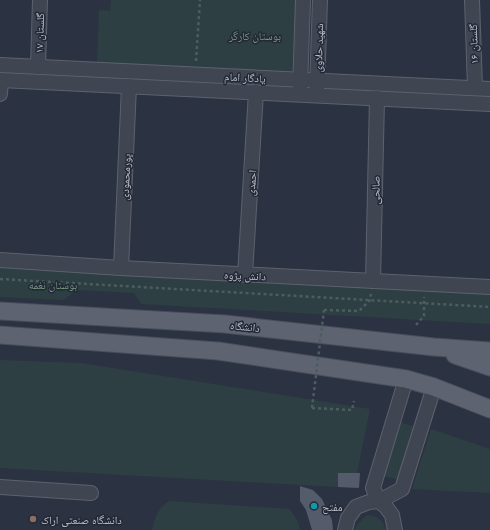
<svg xmlns="http://www.w3.org/2000/svg" width="490" height="530" viewBox="0 0 490 530" font-family="'Open Sans','Noto Naskh Arabic',sans-serif">
<style>
.green{fill:#2e3f43}
.building{fill:#545b6b}
.lines{fill:none;stroke-linecap:round;stroke-linejoin:round}
.minor-casing{stroke:#5d626e;stroke-width:16}
.major-casing{stroke:#484d5a;stroke-width:19}
.path{stroke:#4d5c60;stroke-width:2.5;stroke-dasharray:3 3;stroke-linecap:butt}
.minor{stroke:#3f4551;stroke-width:14}
.major{stroke:#5d6370;stroke-width:17}
.path-bridge{stroke:#4d5c60;stroke-width:2.5;stroke-dasharray:3 3;stroke-linecap:butt}
.culture-dot{fill:#0f9aa8;stroke:#232936;stroke-width:1.5}
.education-dot{fill:#8d6e63;stroke:#232936;stroke-width:1.5}
.labels{text-anchor:middle;dominant-baseline:central;stroke-width:3;stroke-linejoin:round;paint-order:stroke}
.street-label{font-size:11px;fill:#bcc0cb;stroke:#232936}
.park-label{font-size:11px;fill:#769981;stroke:#232936}
.poi-label{font-size:11px;fill:#bcc0cb;stroke:#232936;text-anchor:start}
</style>
<rect width="100%" height="100%" fill="#2b3241"/>
<g class="green">
<path d="M111 0H296L292 73 97 62 99 10 110 11Z"/>
<path d="M0 266 490 293V324L141 304 134 293 76 290 64 300 0 297Z"/>
<path d="M0 360 81 363 370 409 354 488 0 468Z"/>
<path d="M399 422 413 426 399 480 384 476Z"/>
<path d="M431 429 490 449V493L412 489Z"/>
<path d="M169 501 290 509 298 522 300 530H152C155 518 158 507 169 501Z"/>
<path d="M367 515C378 516 383 520 386 530H355L357 525Z"/>
</g>
<g class="building">
<path d="M338 473H360L359 488 338 487Z"/>
<path d="M300 486 313 490 322 499 332 520 333 530H312L306 510 300 501Z"/>
</g>
<g class="lines">
<defs>
<g id="minor">
<path d="M472 0 475 88"/>
<path d="M0 65 490 89"/>
<path d="M38 67 40 0"/>
<path d="M0 80 490 104"/>
<path d="M300 88 303 0"/>
<path d="M317 89 320 0"/>
<path d="M0 94 1 80"/>
<path d="M0 260 121 268 490 287"/>
<path d="M121 268 129 86"/>
<path d="M245 275 256 92"/>
<path d="M373 281 377 98"/>
<path d="M0 487 91 493"/>
<path d="M345 530 348 518 356 507 369 502 379 501 402 489 434 387"/>
<path d="M395 530 392 515 386 507 379 501 373 488 406 379"/>
</g>
<g id="major">
<path d="M0 311 225 324 434 347 490 351"/>
<path d="M0 335 218 351 406 379 434 387 490 409"/>
<path d="M455 355 490 367"/>
</g>
</defs>
<use href="#minor" class="minor-casing"/>
<use href="#major" class="major-casing"/>
<g class="path">
<path d="M196 61 200 0"/>
<path d="M0 279 490 307"/>
<path d="M324 310 359 311 370 300 371 294"/>
<path d="M416 325 424 316V297"/>
<path d="M312 408 352 410 354 401"/>
</g>
<use href="#minor" class="minor"/>
<use href="#major" class="major"/>
<path class="path-bridge" d="M312 408 324 310"/>
</g>
<circle class="culture-dot" cx="314" cy="506" r="4"/>
<circle class="education-dot" cx="33" cy="519" r="4"/>
<g class="labels">
<g class="street-label">
<text transform="translate(39 33) rotate(-88)">گلستان ۱۷</text>
<text transform="translate(473 44) rotate(-92)">گلستان ۱۶</text>
<text transform="translate(318 48) rotate(-88)">شهید حلاوی</text>
<text transform="translate(245 77) rotate(3)">یادگار امام</text>
<text transform="translate(125 177) rotate(-87)">پورمحمودی</text>
<text transform="translate(251 183) rotate(-86)">احمدی</text>
<text transform="translate(375 190) rotate(-89)">صالحی</text>
<text transform="translate(245 275) rotate(3)">دانش پژوه</text>
<text transform="translate(245 326) rotate(6)">دانشگاه</text>
</g>
<g class="park-label">
<text x="255" y="35">بوستان کارگر</text>
<text x="53" y="284">بوستان نغمه</text>
</g>
<g class="poi-label">
<text x="322" y="506">مفتح</text>
<text x="41" y="519">دانشگاه صنعتی اراک</text>
</g>
</g>
</svg>
